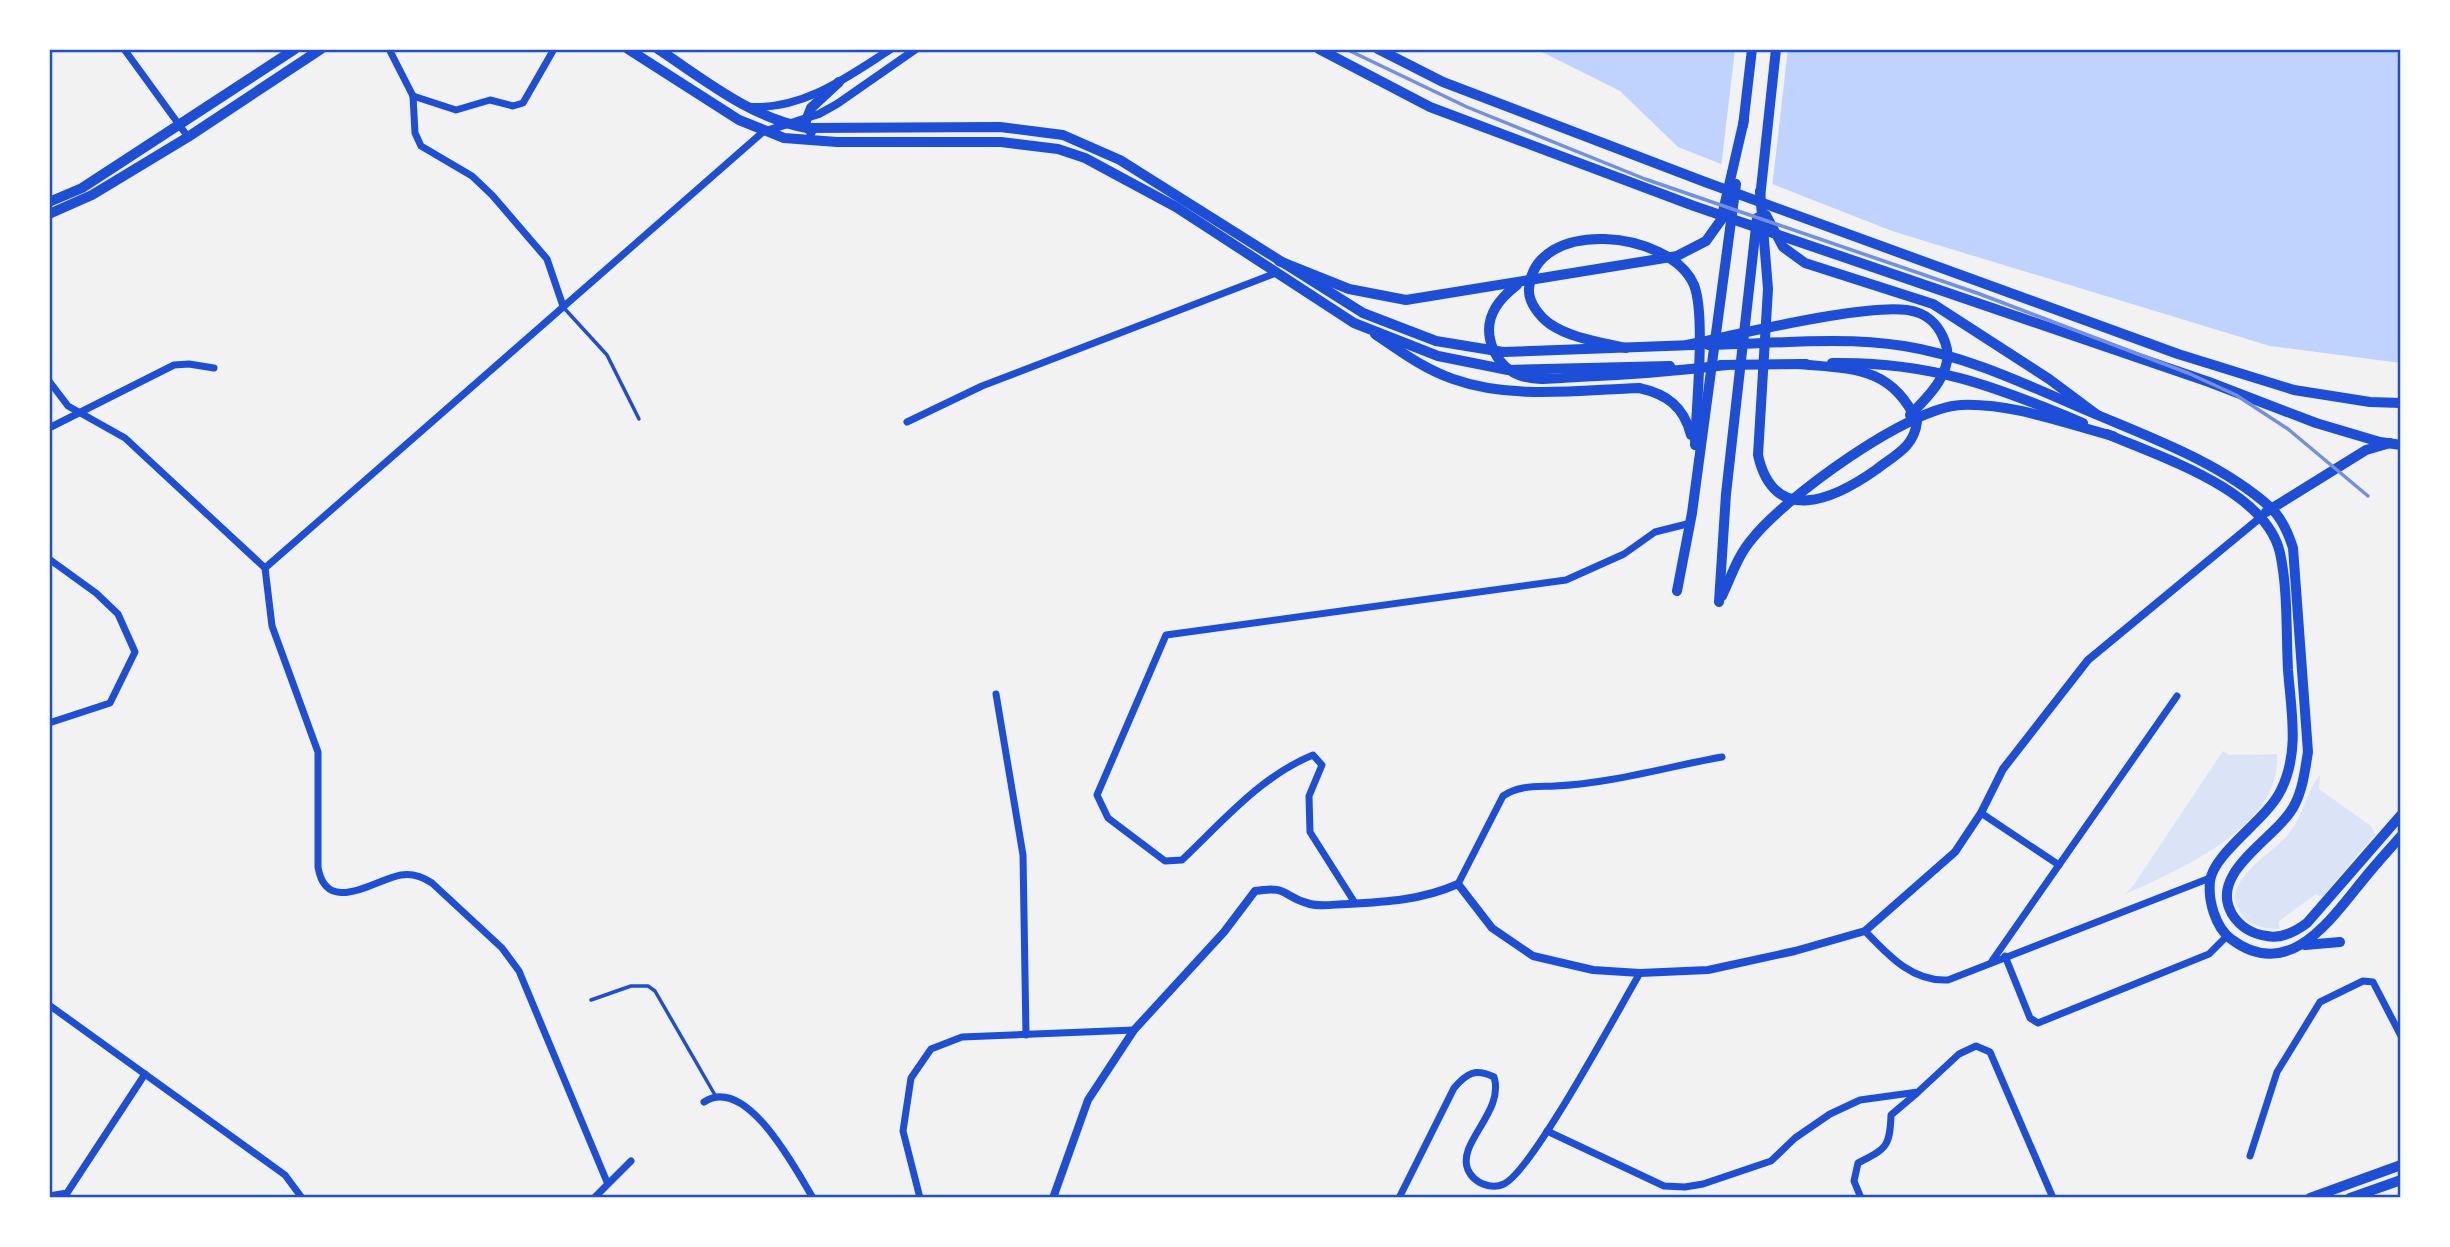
<svg xmlns="http://www.w3.org/2000/svg" width="2450" height="1247" viewBox="0 0 2450 1247" font-family="Commissioner,sans-serif">
<style>
.green{fill:#dbe4f7}
.water{fill:#bfd3fe}
.pier{fill:#f2f2f2}
.lines{fill:none;stroke-linecap:round;stroke-linejoin:round}
.service{stroke:#1d4ed8;stroke-width:3.5}
.minor{stroke:#1d4ed8;stroke-width:7}
.tertiary{stroke:#1d4ed8;stroke-width:8}
.secondary{stroke:#1d4ed8;stroke-width:10}
.primary{stroke:#1d4ed8;stroke-width:10}
.trunk{stroke:#1d4ed8;stroke-width:10}
.rail{stroke:#7290e2;stroke-width:3.5}
.neatline{fill:none;stroke:#1d4ed8;stroke-width:2.5}
</style>
<rect width="100%" height="100%" fill="#f2f2f2"/>
<g class="green">
<path d="M2223 751 2229 755 2277 754C2282 827 2178 870 2124 895L2133 886Z"/>
<path d="M2320 775 2319 789 2371 826 2375 834 2322 897 2316 894 2278 922 2280 929C2255 929 2241 922 2234 897 2242 864 2275 854 2293 828 2304 812 2308 788 2320 775Z"/>
</g>
<path class="water" d="M1536 49H2401V363L2270 346 1892 231 1678 147 1620 91Z"/>
<path class="pier" d="M1735 49H1788L1772 188 1721 168Z"/>
<g class="lines">
<g class="service">
<path d="M564 308 607 355 639 419"/>
<path d="M591 1000 631 986H648L655 991 715 1095"/>
</g>
<g class="minor">
<path d="M124 49 188 137"/>
<path d="M389 49 413 96 415 133 421 146 472 176 492 195 547 259 563 306"/>
<path d="M413 96 456 110 490 100 513 106 523 103 554 49"/>
<path d="M49 381 68 406 125 438 265 568"/>
<path d="M907 422 982 386 1276 273"/>
<path d="M49 428 174 365 189 364 214 368"/>
<path d="M49 559 96 593 118 614 135 652 110 703 49 723"/>
<path d="M265 568 272 626 318 752V867C326 917 376 879 401 875 413 873 423 877 432 883L502 948 519 971 607 1182"/>
<path d="M265 568 763 132"/>
<path d="M996 694 1023 855 1026 1035"/>
<path d="M1981 813 2059 865"/>
<path d="M1458 884 1503 796C1519 785 1536 787 1555 786 1613 783 1666 767 1722 757"/>
<path d="M1355 903 1310 832 1309 796 1322 765 1313 755C1261 776 1222 822 1182 860L1165 861 1108 818 1097 795 1166 635 1566 580 1624 554 1655 532 1691 523"/>
<path d="M1865 931C1888 955 1912 982 1948 980L2210 878"/>
<path d="M2005 956 2030 1018 2038 1023 2209 954 2227 936"/>
<path d="M1992 961 2177 696"/>
<path d="M49 1005 285 1175 302 1198"/>
<path d="M704 1102C746 1074 795 1168 813 1198"/>
<path d="M1547 1131 1664 1186 1685 1187 1703 1184 1771 1161 1795 1138 1830 1114 1860 1100 1918 1092 1959 1054 1976 1046 1990 1052 2053 1198"/>
<path d="M2250 1156 2277 1072 2320 1002 2363 981 2373 982 2401 1036"/>
<path d="M49 1196 67 1193 145 1074"/>
<path d="M594 1198 631 1161"/>
<path d="M920 1198 903 1131 911 1078 931 1049 962 1037 1134 1030"/>
<path d="M1399 1198 1454 1088C1467 1073 1475 1068 1494 1077 1505 1112 1456 1143 1468 1170 1474 1183 1491 1190 1504 1184 1533 1170 1618 1010 1640 973"/>
<path d="M1861 1198 1854 1181 1858 1163C1886 1149 1890 1147 1891 1115L1917 1093"/>
</g>
<g class="tertiary">
<path d="M751 107C805 109 847 77 891 49"/>
<path d="M766 131 819 114 837 104 916 49"/>
<path d="M1053 1198 1088 1100 1134 1030 1224 932 1255 891C1289 885 1282 897 1310 904 1321 907 1336 904 1347 904 1386 902 1422 900 1458 884L1492 928 1533 956 1593 970 1640 973 1708 970 1795 951 1865 931 1955 852 1981 813 2003 769 2088 660 2261 517"/>
</g>
<g class="secondary">
<path d="M628 49 739 120 784 138 837 142H1001L1058 149 1085 158 1176 207 1354 323 1438 356 1508 370 1670 366"/>
<path d="M658 49C705 80 751 118 807 128L1000 127 1063 135 1120 160 1363 313 1436 341 1503 352 1693 345"/>
<path d="M811 132 805 123 811 108 839 82"/>
<path d="M49 202 82 188 295 49"/>
<path d="M49 214 92 195 188 137 321 49"/>
<path d="M1708 345C1772 344 1840 336 1904 346 1968 356 2029 386 2088 411 2149 437 2220 462 2270 507 2282 518 2288 532 2293 548L2308 752C2305 770 2303 788 2295 804 2279 838 2207 871 2232 914 2240 927 2252 934 2267 936 2282 939 2295 932 2307 923L2401 815"/>
<path d="M1832 363C1929 361 1995 386 2083 423"/>
<path d="M1720 365 1806 364"/>
<path d="M2107 434C2160 457 2266 490 2280 553 2288 590 2286 632 2288 670 2291 710 2300 752 2281 790 2267 820 2214 852 2210 881 2208 900 2215 927 2231 939 2289 983 2331 919 2363 880 2375 865 2388 851 2401 836"/>
<path d="M2266 512 2366 450 2390 443"/>
<path d="M2305 945 2340 942"/>
<path d="M2310 1198 2401 1165"/>
<path d="M2350 1198 2401 1180"/>
</g>
<g class="primary">
<path d="M1319 49 1430 107 1694 206 2209 382 2316 423 2380 442 2401 445"/>
<path d="M1378 49 1443 82 1705 182 2178 354 2294 390 2370 402 2401 403"/>
</g>
<g class="trunk">
<path d="M1743 126 1752 49"/>
<path d="M1760 191 1768 289 1758 455C1774 527 1835 499 1877 469 1895 455 1914 447 1917 422 1892 366 1852 369 1798 364"/>
<path d="M1760 198 1776 49"/>
<path d="M1766 215 1783 247 1805 263 1933 304 2049 379 2096 414"/>
<path d="M1279 261 1349 289 1406 300 1677 256 1706 241 1721 220 1744 120"/>
<path d="M1517 285C1500 298 1485 315 1490 339 1493 354 1503 369 1519 375 1537 382 1558 378 1577 377 1628 375 1677 371 1727 365"/>
<path d="M1375 334C1400 351 1424 369 1453 379 1512 400 1579 390 1639 388 1667 394 1684 407 1691 435"/>
<path d="M1687 345C1732 336 1880 299 1916 312 1930 316 1940 328 1945 342 1956 370 1928 397 1910 415"/>
<path d="M1626 348C1602 342 1572 339 1550 324 1540 317 1528 302 1529 289 1534 216 1671 230 1694 285 1706 315 1696 409 1695 445"/>
<path d="M1677 591 1692 513 1736 184"/>
<path d="M1722 596C1731 577 1738 555 1752 539 1784 498 1909 407 1961 405 2012 403 2064 423 2113 436"/>
<path d="M1719 602 1726 494 1757 218"/>
</g>
<path class="rail" d="M1346 49 1467 107 1645 179 1977 293 2188 373 2236 395 2288 429 2368 496"/>
</g>
<rect width="2450" height="1247" fill="none" stroke="#ffffff" stroke-width="102"/>
<rect x="51" y="51" width="2348" height="1145" class="neatline"/>
</svg>
